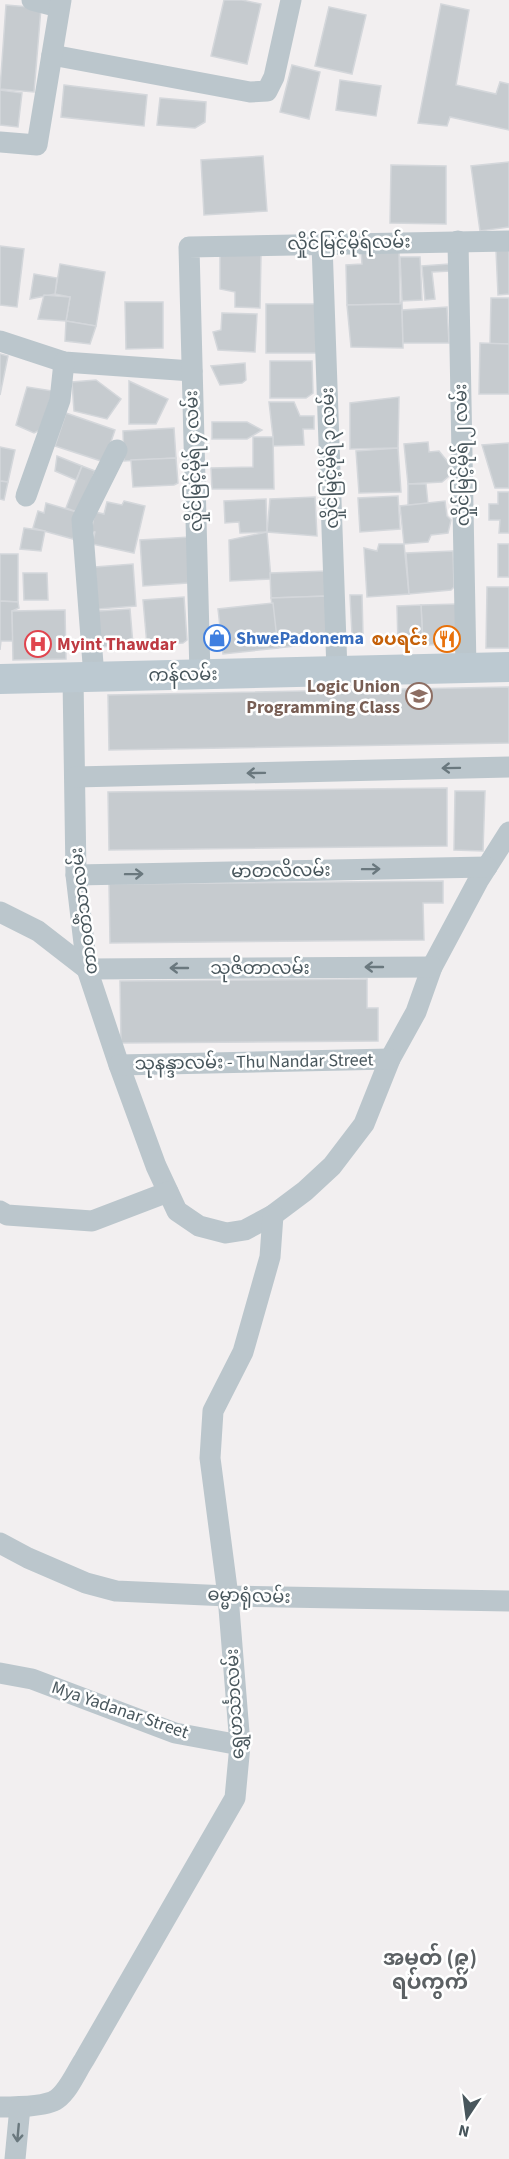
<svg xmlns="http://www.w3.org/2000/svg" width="509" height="2159" viewBox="0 0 509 2159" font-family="'Source Sans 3','Noto Sans Myanmar',sans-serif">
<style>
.building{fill:#c6cbcf;stroke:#d4d7db;stroke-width:1.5}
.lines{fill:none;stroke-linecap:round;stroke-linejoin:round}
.minor{stroke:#bbc6cc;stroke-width:21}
.secondary{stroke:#bcc9d1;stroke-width:30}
.oneway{stroke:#6a787e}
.labels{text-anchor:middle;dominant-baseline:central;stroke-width:5;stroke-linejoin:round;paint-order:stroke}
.street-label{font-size:18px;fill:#48565c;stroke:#fff}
.shop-label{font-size:18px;font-weight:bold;fill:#366cbe;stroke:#fff;text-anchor:start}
.food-label{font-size:18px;font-weight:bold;fill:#c56008;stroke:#fff;text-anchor:end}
.health-label{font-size:18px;font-weight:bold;fill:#be3a42;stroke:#fff;text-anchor:start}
.education-label{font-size:18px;font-weight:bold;fill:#785e54;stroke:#fff;text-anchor:end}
.quarter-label{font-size:21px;font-weight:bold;fill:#5c6164;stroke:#fff}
</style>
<rect width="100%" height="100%" fill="#f2eff0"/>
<g class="building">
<path d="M224 0H242L261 4 247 64 211 56Z"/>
<path d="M441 4 469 10 456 85 496 94 500 82 509 84V130L450 117 447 126 418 123Z"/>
<path d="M6 5 41 8 34 92 0 89Z"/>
<path d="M329 7 366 15 352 74 315 66Z"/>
<path d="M292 65 320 72 309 119 280 112Z"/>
<path d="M340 80 381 86 376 116 336 110Z"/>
<path d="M64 85 147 95 144 126 61 117Z"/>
<path d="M0 90 22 93 18 127 0 125Z"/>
<path d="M160 98 206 102 205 122 195 128 157 125Z"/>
<path d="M263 156 267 211 204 215 201 160Z"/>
<path d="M509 162V227L480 231 471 166Z"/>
<path d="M391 165 446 166V224L390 223Z"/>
<path d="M0 246 24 249 17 307 0 305Z"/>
<path d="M509 249V294L498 295 496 250Z"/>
<path d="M399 250 400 304 347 305 346 265 362 264 361 251Z"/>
<path d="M220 255H261L260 308 235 307V292L220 289Z"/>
<path d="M400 257H420L422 300 402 301Z"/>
<path d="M60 264 105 272 96 326 66 321 70 297 55 294Z"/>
<path d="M449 264 450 271 432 272 435 299 425 300 422 266Z"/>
<path d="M34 274 57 278 55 294 30 299Z"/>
<path d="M44 295 70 297 66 321 38 319Z"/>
<path d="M491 298H509V344H490Z"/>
<path d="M402 301 403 348 351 347 347 305 400 304Z"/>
<path d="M125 302H163V348L126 349Z"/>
<path d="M266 304H316L317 353H266Z"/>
<path d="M447 307 449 343H403L402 310Z"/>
<path d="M222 313 257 314 255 352 218 350 213 332 221 330Z"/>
<path d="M66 321 96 326 90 344 65 341Z"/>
<path d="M480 343 509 344V394H479Z"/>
<path d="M0 354 8 356 0 395Z"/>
<path d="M270 361H312L313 393 306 398H270Z"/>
<path d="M245 363 246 380 242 383 220 385 211 366Z"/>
<path d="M96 380 121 399 107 419 74 411 72 382Z"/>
<path d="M129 381 168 399 156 424H129Z"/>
<path d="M27 387 53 391 40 430 34 433 16 425Z"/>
<path d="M399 397 398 448 350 449V403Z"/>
<path d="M269 402H294L300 416H314V429H303L304 445 271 446 273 437Z"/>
<path d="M66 413 115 430 104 462 55 446Z"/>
<path d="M212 422H247L262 430 247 439H212Z"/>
<path d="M174 428 176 458 124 461 123 431Z"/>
<path d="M253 437H273L274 489H212L211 468 253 467Z"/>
<path d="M428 442 429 452 439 451 455 471 442 482 408 484 404 444Z"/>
<path d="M509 443V488H495L482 445Z"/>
<path d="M0 447 15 450 8 482 0 481Z"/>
<path d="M398 448 401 492 359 493 356 451Z"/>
<path d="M57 456 82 466 76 480 55 471Z"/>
<path d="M176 458 178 483 174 485 133 487 131 460Z"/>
<path d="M82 466 95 471 80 513 66 508Z"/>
<path d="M0 481 8 482 4 500 0 499Z"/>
<path d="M408 484H426L428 504 408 505Z"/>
<path d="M498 492H509V533H499L500 520H489V504H498Z"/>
<path d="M398 496 400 529 360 532 358 498Z"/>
<path d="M315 497 317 536 267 532 270 499Z"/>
<path d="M266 499 267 532 240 533 239 522 225 523 224 501Z"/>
<path d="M124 501 145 506 134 553 92 544 95 532 91 531 95 512 104 514 107 502 122 505Z"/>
<path d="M445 501 447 516 451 520 448 533 431 535 428 542 404 544 400 506Z"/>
<path d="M46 503 80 513 73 539 33 528 38 511 44 513Z"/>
<path d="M24 528 45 531 41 551 20 549Z"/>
<path d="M267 532 271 579 230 581 229 540Z"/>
<path d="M190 537 188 583 143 586 140 540Z"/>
<path d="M379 544H404L409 594 367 597 364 548 377 551Z"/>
<rect x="498" y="544" width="11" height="33"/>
<path d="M453 551 454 587 451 590 409 594 406 553Z"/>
<path d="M0 554H18V602L0 601Z"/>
<path d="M133 564 136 606 98 609 95 567Z"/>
<path d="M327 571 328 596 271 598 270 573Z"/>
<path d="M23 573H47L48 600H24Z"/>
<path d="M487 587H509V648H486Z"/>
<path d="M350 595H362L363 635H352Z"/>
<path d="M328 596 331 642 278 648 271 598Z"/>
<path d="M184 597 187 640 183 643 147 645 143 600Z"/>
<path d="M0 601 18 602 19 608 12 611 13 641H1L0 650Z"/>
<path d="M273 603 278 648 223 654 218 609Z"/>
<path d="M459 604 460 644 423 645 421 605Z"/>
<path d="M421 605 423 645H398L397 606Z"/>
<path d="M130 609 133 645 100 647 98 611Z"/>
<path d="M65 610 66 659 13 660 12 611Z"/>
<path d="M509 687V743L109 750 108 695Z"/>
<path d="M447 788V846L109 850 108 792Z"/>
<path d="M455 791H485L483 851 454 850Z"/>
<path d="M443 881V903H423L424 940 110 943 109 884Z"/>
<path d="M367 979V1008H378V1041L121 1043 120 981Z"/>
</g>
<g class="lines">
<g class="minor">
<path d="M32 0 59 7"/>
<path d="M52 55 250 92 267 91 274 77 291 0"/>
<path d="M0 142 37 145 61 0"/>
<path d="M458 241 466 668"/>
<path d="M322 244 337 671"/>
<path d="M0 341 64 362 192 371"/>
<path d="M26 496 60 400 64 362"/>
<path d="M200 675 189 247 509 241"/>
<path d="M94 677 82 520 117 450"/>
<path d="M73 678 76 875 87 969 119 1065 156 1166 177 1211 199 1226 226 1233 245 1230 273 1215 305 1191 332 1166 364 1124 390 1059 416 1012 432 967 478 881 509 832"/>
<path d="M75 777 509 767"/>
<path d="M76 875 487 867"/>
<path d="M0 912 38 931 87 969 432 967"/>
<path d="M119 1065 390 1059"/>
<path d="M0 1211 7 1215 92 1221 168 1192"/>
<path d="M0 1543 28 1558 86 1583 116 1591 228 1596 509 1601"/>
<path d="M0 1673 32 1679 175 1733 240 1745"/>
<path d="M0 2107C13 2107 46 2107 57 2099 69 2090 76 2072 84 2060L235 1798 240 1745 228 1596 210 1458 213 1411 243 1352 270 1257 273 1215"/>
<path d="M15 2159 20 2107"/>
</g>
<path class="secondary" d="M0 679 509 667"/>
</g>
<defs><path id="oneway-shaft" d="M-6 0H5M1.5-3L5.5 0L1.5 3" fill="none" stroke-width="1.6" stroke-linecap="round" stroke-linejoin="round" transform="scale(1.5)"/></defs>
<g class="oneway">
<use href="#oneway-shaft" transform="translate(451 768) rotate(179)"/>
<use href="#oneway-shaft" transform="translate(256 773) rotate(179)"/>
<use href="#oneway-shaft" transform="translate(371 869) rotate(-1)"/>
<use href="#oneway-shaft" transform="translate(134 874) rotate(-1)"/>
<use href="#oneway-shaft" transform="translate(374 967) rotate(180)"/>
<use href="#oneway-shaft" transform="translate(179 968) rotate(180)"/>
<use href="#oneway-shaft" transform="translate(18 2133) rotate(95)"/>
</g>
<defs>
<symbol id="shop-ring" viewBox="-11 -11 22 22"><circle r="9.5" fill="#fff" stroke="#3f7fe0" stroke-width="1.5"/><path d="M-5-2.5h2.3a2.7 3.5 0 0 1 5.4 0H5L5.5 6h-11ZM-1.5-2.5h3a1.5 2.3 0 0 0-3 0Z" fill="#3f7fe0"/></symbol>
<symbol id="restaurant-ring" viewBox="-11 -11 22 22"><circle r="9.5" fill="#fff" stroke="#e8710a" stroke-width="1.5"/><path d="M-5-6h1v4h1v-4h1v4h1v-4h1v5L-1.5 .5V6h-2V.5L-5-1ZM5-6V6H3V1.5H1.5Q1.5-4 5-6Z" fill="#e8710a"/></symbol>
<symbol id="hospital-ring" viewBox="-11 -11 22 22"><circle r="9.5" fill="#fff" stroke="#e0444e" stroke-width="1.5"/><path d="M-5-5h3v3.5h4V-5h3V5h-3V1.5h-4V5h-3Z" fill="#e0444e"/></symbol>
<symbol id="school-ring" viewBox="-11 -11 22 22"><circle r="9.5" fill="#fff" stroke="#8d6e63" stroke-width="1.5"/><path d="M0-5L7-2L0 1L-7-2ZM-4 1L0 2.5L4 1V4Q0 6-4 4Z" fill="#8d6e63"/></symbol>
</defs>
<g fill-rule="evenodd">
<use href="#shop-ring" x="202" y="623" width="30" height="30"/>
<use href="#restaurant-ring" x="432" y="624" width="30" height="30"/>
<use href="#hospital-ring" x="23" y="629" width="30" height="30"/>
<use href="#school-ring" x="404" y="681" width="30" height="30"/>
</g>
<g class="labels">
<g class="street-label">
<text transform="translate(349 243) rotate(-1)">လှိုင်မြင့်မိုရ်လမ်း</text>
<text transform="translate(462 455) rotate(-91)">လှိုင်မြင့်မိုရ် ၂ လမ်း</text>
<text transform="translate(330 458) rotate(-92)">လှိုင်မြင့်မိုရ် ၃ လမ်း</text>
<text transform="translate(194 461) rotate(-92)">လှိုင်မြင့်မိုရ် ၄ လမ်း</text>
<text transform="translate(183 675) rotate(-1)">ကန်လမ်း</text>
<text transform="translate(281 871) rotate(-1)">မာတလိလမ်း</text>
<text transform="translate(84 911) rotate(-97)">တာဝတိံသာလမ်း</text>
<text x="260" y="968">သုဇိတာလမ်း</text>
<text transform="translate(254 1062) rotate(-1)">သုနန္ဒာလမ်း - Thu Nandar Street</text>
<text transform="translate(249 1596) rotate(2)">ဓမ္မာရုံလမ်း</text>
<text transform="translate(235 1704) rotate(-93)">ရွှေဟင်္သာလမ်း</text>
<text transform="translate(120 1710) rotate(19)">Mya Yadanar Street</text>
</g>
<g class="shop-label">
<text x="236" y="638">ShwePadonema</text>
</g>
<g class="food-label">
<text x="428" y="639">စပရင်း</text>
</g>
<g class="health-label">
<text x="57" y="644">Myint Thawdar</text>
</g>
<g class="education-label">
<text x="400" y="686">Logic Union<tspan x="400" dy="21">Programming Class</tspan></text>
</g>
<g class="quarter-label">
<text x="430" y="1958">အမှတ် (၉)<tspan x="430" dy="24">ရပ်ကွက်</tspan></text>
</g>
</g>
<g transform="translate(467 2117) rotate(193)" stroke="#ffffff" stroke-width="4.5" paint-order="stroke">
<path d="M0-4.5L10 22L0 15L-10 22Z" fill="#48565c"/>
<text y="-9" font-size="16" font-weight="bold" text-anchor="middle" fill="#48565c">N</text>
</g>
</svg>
